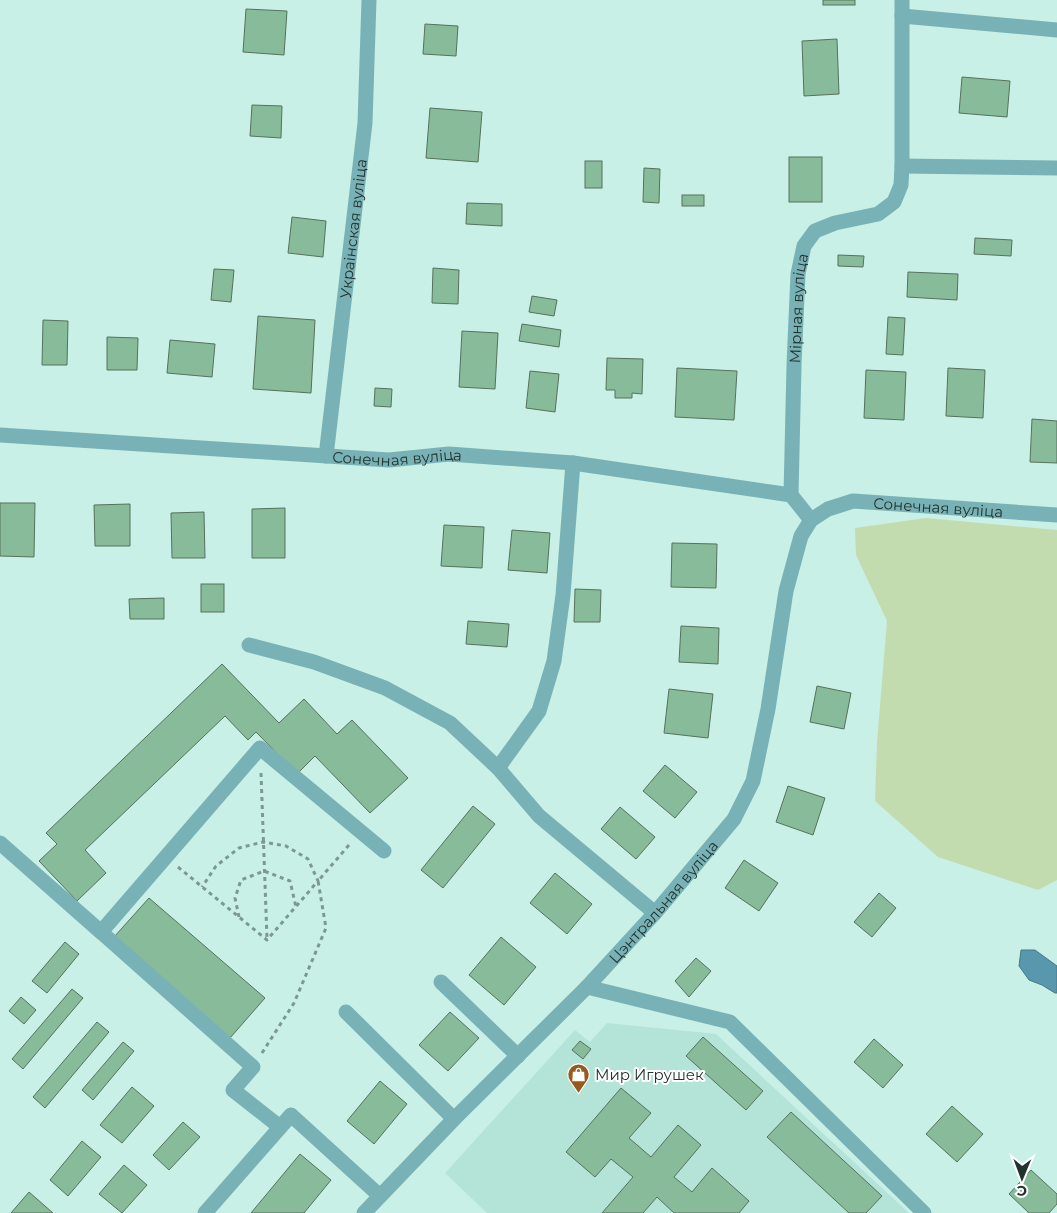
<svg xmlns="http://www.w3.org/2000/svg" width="1057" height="1213" viewBox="0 0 1057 1213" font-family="Montserrat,sans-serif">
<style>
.built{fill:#b4e3d8}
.green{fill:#c2dcaf}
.water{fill:#5997ae;stroke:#487988}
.building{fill:#8b9;stroke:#56715e}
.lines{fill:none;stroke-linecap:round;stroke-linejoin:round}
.path{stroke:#7c9891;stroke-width:3;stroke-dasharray:4 4;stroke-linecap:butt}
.minor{stroke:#79b2b6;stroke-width:15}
.labels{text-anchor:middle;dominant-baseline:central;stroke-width:4;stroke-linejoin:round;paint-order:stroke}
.street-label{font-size:15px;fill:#22322e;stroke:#fff}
.poi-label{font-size:15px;fill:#22322e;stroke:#fff;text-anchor:start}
</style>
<rect width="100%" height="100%" fill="#c9f0e6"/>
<path class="built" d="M607 1023 716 1034 909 1213H487L445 1173 575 1030 590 1042Z"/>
<path class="green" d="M926 518 1057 530V880L1038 890 938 857 875 801 877 742 887 621 856 555 855 528Z"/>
<path class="water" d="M1021 950H1035L1057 966V993H1055L1042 985 1029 980 1019 966Z"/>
<g class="building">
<rect x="823" y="0" width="32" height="5"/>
<path d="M246 9 287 11 284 55 243 52Z"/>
<path d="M425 24 458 26 456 56 423 54Z"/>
<path d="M837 39 839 94 804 96 802 41Z"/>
<path d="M962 77 1010 81 1007 117 959 113Z"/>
<path d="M252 105 282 106 281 138 250 136Z"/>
<path d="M430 108 482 112 478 162 426 158Z"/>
<rect x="789" y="157" width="33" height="45"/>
<rect x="585" y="161" width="17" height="27"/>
<path d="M644 168 660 169 659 203 643 202Z"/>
<rect x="682" y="195" width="22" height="11"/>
<path d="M467 203 502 204V226L466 224Z"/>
<path d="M292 217 326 221 323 257 288 253Z"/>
<path d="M975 238 1012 240 1011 256 974 254Z"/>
<path d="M838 255 864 256 863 267 838 266Z"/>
<path d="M433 268 459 270 458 304 432 303Z"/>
<path d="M214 269 234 270 231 302 211 300Z"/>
<path d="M908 272 958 274 957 300 907 297Z"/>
<path d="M532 296 557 300 554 316 529 312Z"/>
<path d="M258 316 315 320 311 393 253 389Z"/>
<path d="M888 317 905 318 903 355 886 354Z"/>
<path d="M43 320 68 321 67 365H42Z"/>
<path d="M522 324 561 330 559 347 519 341Z"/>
<path d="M462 331 498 333 495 389 459 387Z"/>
<path d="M107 337 138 338 137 370H107Z"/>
<path d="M170 340 215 344 212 377 167 373Z"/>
<path d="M607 358 643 359 642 394 632 393V398H615V390H606Z"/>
<path d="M677 368 737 371 734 420 675 417Z"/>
<path d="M948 368 985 370 983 418 946 416Z"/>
<path d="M866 370 906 372 904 420 864 418Z"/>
<path d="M530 371 559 374 555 412 526 408Z"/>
<path d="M375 388 392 389 391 407 374 406Z"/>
<path d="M1032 419 1057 421V463L1030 462Z"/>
<path d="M0 503H35L34 557 0 556Z"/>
<path d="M130 504V546H95L94 505Z"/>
<path d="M285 508V558H252V509Z"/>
<path d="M204 512 205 558H172L171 513Z"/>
<path d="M444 525 484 527 482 568 441 566Z"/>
<path d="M512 530 550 533 547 573 508 570Z"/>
<path d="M672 543 717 544 716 588 671 587Z"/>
<rect x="201" y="584" width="23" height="28"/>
<path d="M575 589 601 590 600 622H574Z"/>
<path d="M164 598V619H130L129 599Z"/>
<path d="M468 621 509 624 507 647 466 644Z"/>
<path d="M681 626 719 628 718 664 679 662Z"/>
<path d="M222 664 279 723 304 699 337 734 352 720 408 778 370 813 315 756 297 774 256 732 248 740 225 716 85 850 106 873 77 901 39 861 57 844 46 833Z"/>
<path d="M817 686 851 693 844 729 810 722Z"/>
<path d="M669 689 713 694 708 738 664 733Z"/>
<path d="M665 765 697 792 675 818 643 791Z"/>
<path d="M788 786 825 798 813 835 776 822Z"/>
<path d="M473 806 495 824 443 888 421 870Z"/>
<path d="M620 807 655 837 636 859 601 829Z"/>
<path d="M744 860 778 883 759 911 725 888Z"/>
<path d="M555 873 592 904 567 934 530 903Z"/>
<path d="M879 893 896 908 872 937 854 922Z"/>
<path d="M149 898 265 998 230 1038 114 937Z"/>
<path d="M501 937 536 967 504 1005 469 975Z"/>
<path d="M65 942 79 954 47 993 32 981Z"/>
<path d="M696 958 711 971 689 997 675 981Z"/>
<path d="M72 989 83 998 23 1069 12 1059Z"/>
<path d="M21 997 36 1010 24 1024 9 1011Z"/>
<path d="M450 1012 479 1038 448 1071 419 1045Z"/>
<path d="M97 1022 109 1032 45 1108 33 1097Z"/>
<path d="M703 1037 763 1091 746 1110 686 1056Z"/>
<path d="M874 1039 903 1065 883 1088 854 1062Z"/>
<path d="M580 1041 591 1049 583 1059 572 1050Z"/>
<path d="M123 1042 134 1051 93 1100 82 1090Z"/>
<path d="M380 1081 407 1104 374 1144 347 1121Z"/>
<path d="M132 1087 154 1106 122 1143 100 1125Z"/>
<path d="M621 1088 651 1113 629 1138 651 1157 678 1125 701 1145 674 1177 692 1192 712 1168 749 1201 739 1213H674L657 1197 643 1213H602L633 1177 611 1159 595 1177 566 1152Z"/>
<path d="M952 1106 983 1134 957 1162 926 1134Z"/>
<path d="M791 1112 882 1196 866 1213H849L767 1137Z"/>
<path d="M183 1122 200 1137 169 1170 153 1155Z"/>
<path d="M82 1141 101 1157 68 1196 50 1180Z"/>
<path d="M300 1154 331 1180 304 1213H251Z"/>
<path d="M124 1165 147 1185 122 1213 99 1194Z"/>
<path d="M1031 1170 1057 1194V1204L1049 1213H1029L1009 1194Z"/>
<path d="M29 1192 53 1213H11Z"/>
</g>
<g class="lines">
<g class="path">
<path d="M261 773 267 939"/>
<path d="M178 867 267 940 318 881 308 859 286 846 263 842 239 848 216 866 202 887"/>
<path d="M239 917 235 898 241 880 264 871 290 881 296 907"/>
<path d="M262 1053 294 1003 326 928 318 881 349 845"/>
</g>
<g class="minor">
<path d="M902 16 1057 30"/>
<path d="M902 166 1057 168"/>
<path id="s1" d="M0 435 389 460 449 454 573 463 791 495"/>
<path id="s2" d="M326 456 365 123 369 0"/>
<path id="s3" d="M811 520 791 495 794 365 798 274 804 246 815 231 835 223 878 214 894 202 901 185 902 166V0"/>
<path d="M249 645 314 662 385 688 450 723 498 768 539 816 655 913"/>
<path d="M498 768 539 711 554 661 563 595 573 463"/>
<path d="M0 843 101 932"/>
<path d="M441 982 518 1056"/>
<path d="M587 987 730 1022 924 1213"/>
<path d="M346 1012 454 1119"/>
<path d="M280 1127 233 1090 253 1067 101 932 260 748 384 851"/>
<path d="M205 1213 291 1115 380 1196"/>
<path id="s4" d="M364 1213 454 1119 587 987 655 913 734 819 753 781 768 709 786 591 801 536 811 520 828 509 853 501 1057 515"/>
</g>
</g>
<defs>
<symbol id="shop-pin" viewBox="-11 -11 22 30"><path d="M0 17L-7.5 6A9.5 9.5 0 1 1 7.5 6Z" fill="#965b1b" stroke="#fff"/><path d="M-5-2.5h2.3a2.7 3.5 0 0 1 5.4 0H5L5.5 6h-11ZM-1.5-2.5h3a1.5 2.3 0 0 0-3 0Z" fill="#fff"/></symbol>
</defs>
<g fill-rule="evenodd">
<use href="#shop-pin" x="566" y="1062" width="25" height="34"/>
</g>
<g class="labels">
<g class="street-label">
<text stroke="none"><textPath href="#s2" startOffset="229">Украінская вуліца</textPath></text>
<text stroke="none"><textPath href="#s3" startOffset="219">Мірная вуліца</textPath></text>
<text stroke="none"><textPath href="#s1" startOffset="398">Сонечная вуліца</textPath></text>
<text stroke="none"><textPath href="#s4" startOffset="984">Сонечная вуліца</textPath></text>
<text stroke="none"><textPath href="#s4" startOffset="432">Цэнтральная вуліца</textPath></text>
</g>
<g class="poi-label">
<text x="595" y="1074">Мир Игрушек</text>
</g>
</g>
<g transform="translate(1022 1178) rotate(181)" stroke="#ffffff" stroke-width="4" paint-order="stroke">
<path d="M0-4L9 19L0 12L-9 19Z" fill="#22322e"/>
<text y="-8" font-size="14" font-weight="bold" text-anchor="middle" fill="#22322e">С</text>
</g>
</svg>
